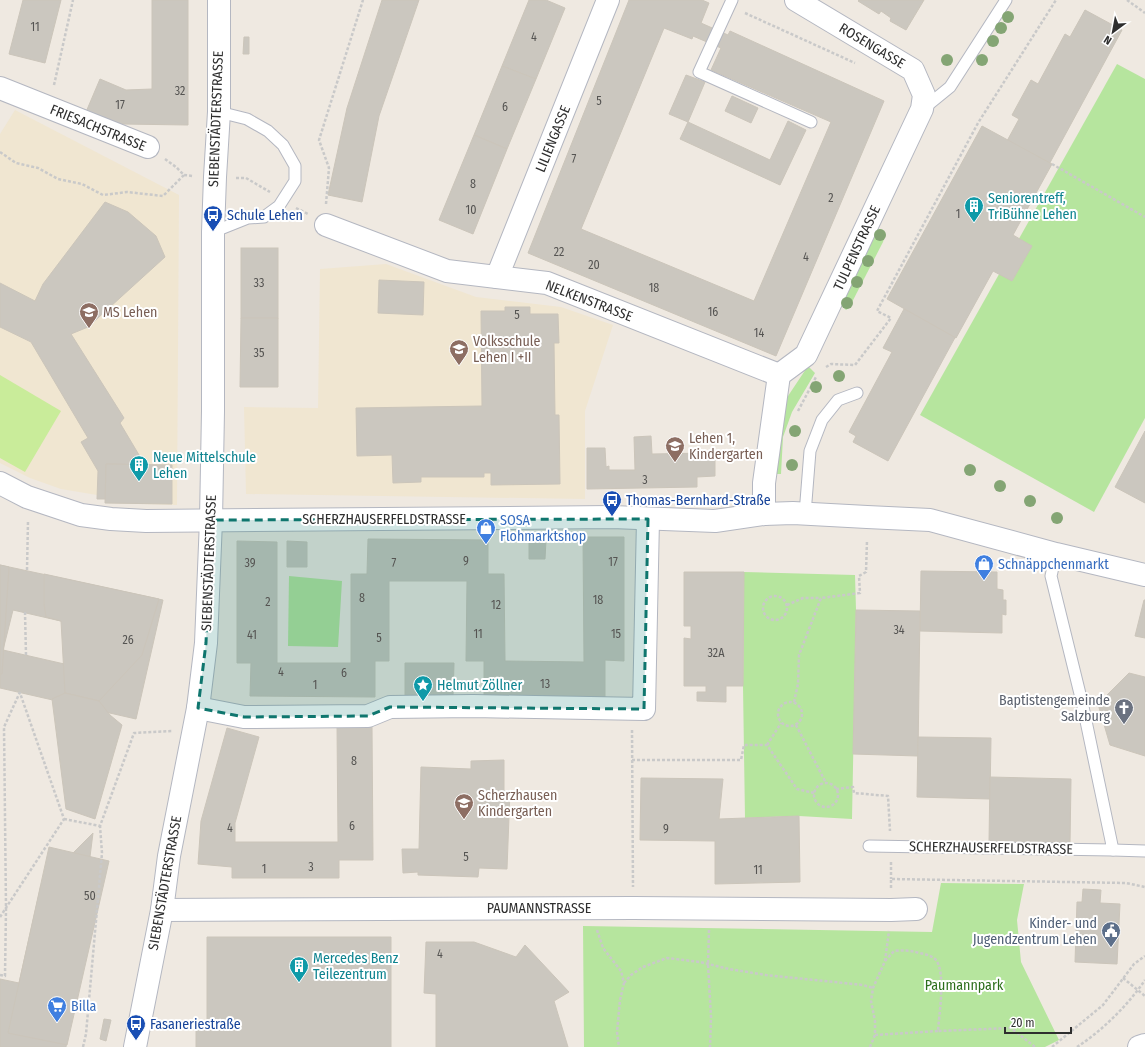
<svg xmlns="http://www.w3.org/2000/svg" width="1145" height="1047" viewBox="0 0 1145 1047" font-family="'Fira Sans Condensed',sans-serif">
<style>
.education{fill:#f0e6d1}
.green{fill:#b6e59e}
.pitch{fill:#c9ec9a}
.building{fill:#cbc7bf;stroke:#cbc5ba;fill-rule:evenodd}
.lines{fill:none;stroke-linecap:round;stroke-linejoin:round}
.service-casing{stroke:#b4b7c1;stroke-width:13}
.minor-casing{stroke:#b4b7c1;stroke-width:24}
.tertiary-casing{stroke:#b4b7c1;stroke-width:24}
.path{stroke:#c9c9c9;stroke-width:2.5;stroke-dasharray:3 2;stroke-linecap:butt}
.service{stroke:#fff;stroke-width:11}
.minor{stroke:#fff;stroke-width:22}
.tertiary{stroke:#fff;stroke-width:22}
.tree{fill:#84a574}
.marked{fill:#0f766e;fill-opacity:0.2;stroke:#0f766e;stroke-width:3;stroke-dasharray:8 5;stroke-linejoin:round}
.labels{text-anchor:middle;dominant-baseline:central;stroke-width:4;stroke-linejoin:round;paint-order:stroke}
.number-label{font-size:12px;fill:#555452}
.street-label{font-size:14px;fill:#2e2e2e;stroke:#fff}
.culture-label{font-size:14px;fill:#0d838f;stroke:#fff;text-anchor:start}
.transit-label{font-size:14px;fill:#164399;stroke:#fff;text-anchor:start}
.education-label{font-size:14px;fill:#785e54;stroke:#fff;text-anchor:start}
.shop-label{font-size:14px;fill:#366cbe;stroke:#fff;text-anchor:start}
.worship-label{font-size:14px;fill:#5b616d;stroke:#fff;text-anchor:end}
.service-label{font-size:14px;fill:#4e5e75;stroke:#fff;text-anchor:end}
.park-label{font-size:14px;fill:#2c6e1b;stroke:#fff}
</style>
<rect width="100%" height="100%" fill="#efe9e1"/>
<g class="education">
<path d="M15 110 179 195 177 505 105 503V499H97V495L61 489 30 478 0 463V134Z"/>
<path d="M386 264 476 297 561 307 613 325 585 411V499L246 494 244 407 318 408 320 269Z"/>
</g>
<g class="green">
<path d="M1117 64 1145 79V418L1094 512 920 415Z"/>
<path d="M881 229 884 231 885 236 883 242 849 308 846 310 842 306V304L872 236 877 230Z"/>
<path d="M808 366 815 373 792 412 783 437 781 474H774L782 405Z"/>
<path d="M744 572 855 575 856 610 852 819 799 816 745 818 743 686Z"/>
<path d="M289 576 342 581 338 647 288 646Z"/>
<path d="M941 883 1024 884 1017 920 1021 962 1059 1040 1045 1047H584L583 926 932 932Z"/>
</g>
<path class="pitch" d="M0 375 61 411 25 472 0 458Z"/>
<g class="building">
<path d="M23 0H61L45 63 9 54Z"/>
<path d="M152 0H188V125L122 124 86 112 100 79 126 90 152 89Z"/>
<path d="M382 0H419L379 116 362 202 328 195 347 108Z"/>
<path d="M529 0H546L565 8 536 79 502 66Z"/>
<path d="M629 0H702L709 3 701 23 728 35 730 31 884 101 776 356 528 253ZM664 28 692 39 693 36 721 48 711 70 831 122 754 301 581 229Z"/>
<path d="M859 0H924L906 30 890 21 891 18 881 11 879 14 858 1Z"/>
<path d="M1085 10 1122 30 888 461 853 442 856 436 849 432 892 352 883 348 904 309 913 313 1019 119 1012 115 1031 80 1038 84 1065 34 1070 37Z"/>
<path d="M244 37H249V54H243Z"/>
<path d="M502 66 536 79 507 149 474 135Z"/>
<path d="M686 75 705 82 688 122 669 114Z"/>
<path d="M732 96 758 108 751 123 725 111Z"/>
<path d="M788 121 806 130 780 185 680 139 688 122 770 160Z"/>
<path d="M982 126 1052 164 1013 235 1032 246 1012 281 993 271 956 338 887 299Z"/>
<path d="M474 135 507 149 473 234 439 220Z"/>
<path d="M105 202 128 212 156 236 165 257 88 327 71 334 124 418 120 423 145 465 106 464V499H97L98 471 81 442 88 438 31 342 0 327V283L35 301 43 284Z"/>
<rect x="241" y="248" width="37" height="70"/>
<path d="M379 280 424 282 423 315 378 313Z"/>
<path d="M505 307H530V314H558L559 343H554L555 415H559L560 484 491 485V473H484V477H421V482L393 483 392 455 357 456 356 408 482 406 481 311H505Z"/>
<path d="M241 318H278V387H240Z"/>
<path d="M1145 431V503L1115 487Z"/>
<path d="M651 436 652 454 706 453 707 459H715V476L697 477V487L587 489V448H605L606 467 609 466V470H635L634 437Z"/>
<path d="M106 464 172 465V504L105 503Z"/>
<path d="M583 537H624V661L605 660V697H484V661H466L467 581H389V661H375V697L250 696 251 663H237V541L277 542V663H351V574H367L368 539 488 540V574H504L505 661 584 662Z"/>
<path d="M529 539 546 540 545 559H529Z"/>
<path d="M287 541 307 542V567H287Z"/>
<path d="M0 565 163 600 136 719 0 688ZM13 610 104 631 95 671 3 650Z"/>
<path d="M0 565 9 567 2 674H0Z"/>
<path d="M921 571 997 572V589L1003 590V600H1006V615L1002 614V633L920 631Z"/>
<path d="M684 572H744L743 686H726V702L697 701V692H706V686H684V638L691 639V626H684Z"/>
<path d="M44 574 159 599 142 655 99 701 65 693 61 621 46 617 44 604Z"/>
<path d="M1144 600H1145V638L1135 636Z"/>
<path d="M856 610 920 611 918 756 853 754Z"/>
<path d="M405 663H454L453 697 405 696Z"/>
<path d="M1129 673 1145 677V756L1110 745 1098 704Z"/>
<path d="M65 693 99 701 110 715 122 725 95 819 66 809 52 699Z"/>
<path d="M337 725H372L373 860H339V878H232V867L198 864 201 821 227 728 259 737 235 823V842H338Z"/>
<path d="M918 737 991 738 990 799 917 797Z"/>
<path d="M504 760V791H510L507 869 479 868 478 877 418 875V872L403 873 402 849H419L421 767 471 769V761Z"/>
<path d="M990 777 1071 779 1070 844 989 842Z"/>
<path d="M641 778 723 779 719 819 799 816 800 882 715 884V841L640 840Z"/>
<path d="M93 833 66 1047H0V979L19 983 41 885Z"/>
<path d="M49 847 109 861 67 1045 8 1033Z"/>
<path d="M1083 889 1101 890 1100 903 1120 904 1117 964 1075 962 1077 902H1082Z"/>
<path d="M207 937H391V1047H196V1029H207Z"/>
<path d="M426 942H474L516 957 525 945 569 992 554 1001 568 1047H436V994L424 993Z"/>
<path d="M104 1019 111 1020 106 1041 100 1039Z"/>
</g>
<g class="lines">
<defs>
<g id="service">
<path d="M732 0 699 72 811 122"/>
<path d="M923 109 950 87 1006 0"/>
<path d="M213 232 248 218 264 217 279 206 295 181V166L283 145 268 131 247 119 219 112"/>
<path d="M805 514 810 451 822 420 838 400 857 393"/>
<path d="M869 846 1113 850 1082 702 1051 576 1056 554"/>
<path d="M1113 850 1145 851"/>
</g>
<g id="minor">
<path d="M0 88 148 147"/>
<path d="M326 225 447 271 547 283 779 375"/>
<path d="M497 277 608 0"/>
<path d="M0 483 27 497 81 515 111 519 146 521 612 517 715 521 764 514 793 513 867 517 930 520 1056 554 1145 575"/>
<path d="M764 514V483L779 375 806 355 922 109 924 95 913 70 796 0"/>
<path d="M198 708 244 717 368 716 390 707 473 706 644 709 648 519"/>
<path d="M162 910 633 908 891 910 916 909"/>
<path d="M1139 1047 1145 1045"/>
</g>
<path id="tertiary" d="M135 1047 162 910 169 856 198 708 206 643 211 520 213 411V232L215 177 219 112V0"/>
</defs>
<use href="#service" class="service-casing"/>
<use href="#minor" class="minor-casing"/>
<use href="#tertiary" class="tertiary-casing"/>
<g class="path">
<path d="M1127 0 1145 13"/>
<path d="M745 13 855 63"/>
<path d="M54 85 73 0"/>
<path d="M0 152 16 163 38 168 58 179 82 184 103 195 127 192 163 196 184 175"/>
<path d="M165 159 176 167 184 175 193 176"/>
<path d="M1052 164 1145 217"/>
<path d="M236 178H246L270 192"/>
<path d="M326 204 329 168 319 140 363 0"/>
<path d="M296 208 308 214"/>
<path d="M826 367 831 364 855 365 891 318 877 311 978 123 1056 0"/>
<path d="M798 411 816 377"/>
<path d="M27 570 28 521"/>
<circle cx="775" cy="608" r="12"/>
<path d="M787 605 803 598H821"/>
<path d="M25 612 26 655"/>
<circle cx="790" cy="714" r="12"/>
<path d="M794 702 798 684 799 655 821 598 860 593 859 576 866 572 867 540"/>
<path d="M796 725 826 783"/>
<path d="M632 730 633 887"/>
<path d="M767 745 781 723"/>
<path d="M632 760H741L744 745H767L797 789 814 793"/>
<circle cx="826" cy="795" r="12"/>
<path d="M836 789 853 787 854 793 888 796 890 831"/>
<path d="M64 819 100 826 134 733 172 731"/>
<path d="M891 862V879"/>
<path d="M891 888V879L1126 883 1145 887"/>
<path d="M0 917 64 819 20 693"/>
<path d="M597 930 603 948 621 971 624 983 620 1000 617 1032 619 1047"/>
<path d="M709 930 708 964 711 1017 710 1047"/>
<path d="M885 961 894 951C903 950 910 950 919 953 925 954 931 955 936 960 946 973 939 1015 938 1031L1011 1028 1035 1047"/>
<path d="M0 975 5 976 6 908 4 727 20 692"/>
<path d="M1123 978 1145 996"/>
<path d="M624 983 631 975 643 967 667 958 700 962 729 969 766 975 863 985 873 988"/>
<path d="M875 1035 938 1031"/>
<path d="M83 1047 86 1034 102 853 100 826"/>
<path d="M870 1047 875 1035V1021L871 1001 873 988 885 961 889 931"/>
<path d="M1052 1047 1103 1005 1134 964 1145 956"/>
<path d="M1077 1047C1103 1030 1128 1005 1145 980"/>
</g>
<use href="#service" class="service"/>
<use href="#minor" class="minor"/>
<use href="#tertiary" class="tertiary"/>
</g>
<g class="tree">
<circle cx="1008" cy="17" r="6"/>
<circle cx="1001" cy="28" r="6"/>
<circle cx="993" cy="41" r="6"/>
<circle cx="947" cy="60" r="6"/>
<circle cx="982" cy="60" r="6"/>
<circle cx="880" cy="235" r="6"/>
<circle cx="868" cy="261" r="6"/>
<circle cx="857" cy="282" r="6"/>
<circle cx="847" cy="303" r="6"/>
<circle cx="839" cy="376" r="6"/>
<circle cx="816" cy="387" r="6"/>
<circle cx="795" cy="431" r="6"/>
<circle cx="792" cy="465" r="6"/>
<circle cx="970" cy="470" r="6"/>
<circle cx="1000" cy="486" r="6"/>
<circle cx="1030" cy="501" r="6"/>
<circle cx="1057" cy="518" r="6"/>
</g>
<path class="marked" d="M648 519 644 709 390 707 368 716 244 717 198 708 206 643 211 520Z"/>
<defs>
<symbol id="building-pin" viewBox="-11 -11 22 30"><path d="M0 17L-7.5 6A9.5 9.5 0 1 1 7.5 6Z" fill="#0f9aa8" stroke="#fff"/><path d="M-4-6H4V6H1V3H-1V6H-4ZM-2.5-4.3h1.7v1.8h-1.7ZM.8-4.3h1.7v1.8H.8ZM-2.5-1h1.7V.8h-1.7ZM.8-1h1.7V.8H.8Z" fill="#fff"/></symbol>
<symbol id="bus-pin" viewBox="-11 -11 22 30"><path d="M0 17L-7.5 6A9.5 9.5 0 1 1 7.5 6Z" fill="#1a4fb4" stroke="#fff"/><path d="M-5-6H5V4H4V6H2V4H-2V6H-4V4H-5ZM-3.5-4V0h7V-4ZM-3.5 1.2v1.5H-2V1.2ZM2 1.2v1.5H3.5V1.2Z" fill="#fff"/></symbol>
<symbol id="school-pin" viewBox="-11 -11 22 30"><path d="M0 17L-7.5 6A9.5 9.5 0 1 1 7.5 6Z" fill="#8d6e63" stroke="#fff"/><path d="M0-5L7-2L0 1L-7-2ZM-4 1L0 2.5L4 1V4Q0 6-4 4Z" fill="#fff"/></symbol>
<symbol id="shop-pin" viewBox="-11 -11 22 30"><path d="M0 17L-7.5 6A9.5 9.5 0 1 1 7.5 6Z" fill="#3f7fe0" stroke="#fff"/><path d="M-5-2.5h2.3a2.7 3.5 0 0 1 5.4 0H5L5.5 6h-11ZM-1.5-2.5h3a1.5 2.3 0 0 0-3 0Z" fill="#fff"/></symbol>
<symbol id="sight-pin" viewBox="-11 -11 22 30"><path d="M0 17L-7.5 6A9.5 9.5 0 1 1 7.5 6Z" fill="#0f9aa8" stroke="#fff"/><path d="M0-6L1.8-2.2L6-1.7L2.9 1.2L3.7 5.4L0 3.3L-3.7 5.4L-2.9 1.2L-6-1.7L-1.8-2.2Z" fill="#fff"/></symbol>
<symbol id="church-pin" viewBox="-11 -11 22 30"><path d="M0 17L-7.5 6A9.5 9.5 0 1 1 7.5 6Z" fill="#6b7280" stroke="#fff"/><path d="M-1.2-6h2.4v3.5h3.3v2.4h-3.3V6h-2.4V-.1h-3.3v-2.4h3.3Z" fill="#fff"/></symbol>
<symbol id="civic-pin" viewBox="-11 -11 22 30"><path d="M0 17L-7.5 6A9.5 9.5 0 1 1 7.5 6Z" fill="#5c6f8a" stroke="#fff"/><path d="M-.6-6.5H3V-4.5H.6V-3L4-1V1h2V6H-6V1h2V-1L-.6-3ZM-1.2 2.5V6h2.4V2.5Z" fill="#fff"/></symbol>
<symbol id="supermarket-pin" viewBox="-11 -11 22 30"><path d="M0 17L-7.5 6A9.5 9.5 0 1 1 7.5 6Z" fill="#3f7fe0" stroke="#fff"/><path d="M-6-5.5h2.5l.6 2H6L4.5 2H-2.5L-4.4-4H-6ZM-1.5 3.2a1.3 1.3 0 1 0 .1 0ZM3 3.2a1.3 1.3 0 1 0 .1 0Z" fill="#fff"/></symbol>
</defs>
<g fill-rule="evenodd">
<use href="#building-pin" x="963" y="195" width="22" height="30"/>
<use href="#bus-pin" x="202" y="204" width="22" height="30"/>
<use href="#school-pin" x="78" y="301" width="22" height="30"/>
<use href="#school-pin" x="448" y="338" width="22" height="30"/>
<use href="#school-pin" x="664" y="435" width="22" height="30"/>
<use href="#building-pin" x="128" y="454" width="22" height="30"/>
<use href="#bus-pin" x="601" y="489" width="22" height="30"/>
<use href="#shop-pin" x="475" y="517" width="22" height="30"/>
<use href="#shop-pin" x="973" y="553" width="22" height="30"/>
<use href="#sight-pin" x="412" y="674" width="22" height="30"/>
<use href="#church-pin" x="1113" y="697" width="22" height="30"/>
<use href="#school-pin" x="453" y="792" width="22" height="30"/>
<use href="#civic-pin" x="1100" y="920" width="22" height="30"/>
<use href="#building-pin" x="288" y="955" width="22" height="30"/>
<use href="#supermarket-pin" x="46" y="995" width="22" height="30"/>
<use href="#bus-pin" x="125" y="1013" width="22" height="30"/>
</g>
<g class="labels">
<g class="number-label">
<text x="35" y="27">11</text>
<text x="534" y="37">4</text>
<text x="180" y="91">32</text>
<text x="599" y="101">5</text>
<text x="120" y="105">17</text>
<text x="505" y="107">6</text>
<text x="574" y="159">7</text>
<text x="473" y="184">8</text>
<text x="831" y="198">2</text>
<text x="471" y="210">10</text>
<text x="958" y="214">1</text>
<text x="559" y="252">22</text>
<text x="806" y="257">4</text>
<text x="594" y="265">20</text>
<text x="259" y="283">33</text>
<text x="654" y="288">18</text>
<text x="713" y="312">16</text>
<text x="517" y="315">5</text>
<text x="759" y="333">14</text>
<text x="259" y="353">35</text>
<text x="645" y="480">3</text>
<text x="466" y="561">9</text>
<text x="613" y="562">17</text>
<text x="250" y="563">39</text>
<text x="394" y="563">7</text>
<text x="362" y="598">8</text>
<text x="598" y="600">18</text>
<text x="268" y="602">2</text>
<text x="496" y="605">12</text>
<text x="899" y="630">34</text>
<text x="478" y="634">11</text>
<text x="616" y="634">15</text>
<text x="252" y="635">41</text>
<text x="379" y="638">5</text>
<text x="128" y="640">26</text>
<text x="716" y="653">32A</text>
<text x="281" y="672">4</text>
<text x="344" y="673">6</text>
<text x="545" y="684">13</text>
<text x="315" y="685">1</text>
<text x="354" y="761">8</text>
<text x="352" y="826">6</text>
<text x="230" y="828">4</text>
<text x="666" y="829">9</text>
<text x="466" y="857">5</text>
<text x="311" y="867">3</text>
<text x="264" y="869">1</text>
<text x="758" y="870">11</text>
<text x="90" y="896">50</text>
<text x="440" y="954">4</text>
</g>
<g class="street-label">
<text transform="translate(872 46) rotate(31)">ROSENGASSE</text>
<text transform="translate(216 119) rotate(-88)">SIEBENSTÄDTERSTRASSE</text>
<text transform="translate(98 128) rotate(22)">FRIESACHSTRASSE</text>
<text transform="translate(553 139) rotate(-68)">LILIENGASSE</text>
<text transform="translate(857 248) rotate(-65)">TULPENSTRASSE</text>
<text transform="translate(589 301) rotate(21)">NELKENSTRASSE</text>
<text x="384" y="519">SCHERZHAUSERFELDSTRASSE</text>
<text transform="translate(209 563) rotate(-88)">SIEBENSTÄDTERSTRASSE</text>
<text transform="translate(991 848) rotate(1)">SCHERZHAUSERFELDSTRASSE</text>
<text transform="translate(165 883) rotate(-80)">SIEBENSTÄDTERSTRASSE</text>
<text x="539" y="908">PAUMANNSTRASSE</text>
</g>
<g class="culture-label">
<text x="988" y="198">Seniorentreff,<tspan x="988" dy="16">TriBühne Lehen</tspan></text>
<text x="153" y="457">Neue Mittelschule<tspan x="153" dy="16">Lehen</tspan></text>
<text x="437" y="685">Helmut Zöllner</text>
<text x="313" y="958">Mercedes Benz<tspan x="313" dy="16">Teilezentrum</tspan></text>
</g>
<g class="transit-label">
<text x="227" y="215">Schule Lehen</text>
<text x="626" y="500">Thomas-Bernhard-Straße</text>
<text x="150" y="1024">Fasaneriestraße</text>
</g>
<g class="education-label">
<text x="103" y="312">MS Lehen</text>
<text x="473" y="341">Volksschule<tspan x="473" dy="16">Lehen I +II</tspan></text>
<text x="689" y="438">Lehen 1,<tspan x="689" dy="16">Kindergarten</tspan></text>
<text x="478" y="795">Scherzhausen<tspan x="478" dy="16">Kindergarten</tspan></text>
</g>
<g class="shop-label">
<text x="500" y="520">SOSA<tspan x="500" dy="16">Flohmarktshop</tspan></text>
<text x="998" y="564">Schnäppchenmarkt</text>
<text x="71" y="1006">Billa</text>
</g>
<g class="worship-label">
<text x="1110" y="700">Baptistengemeinde<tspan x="1110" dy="16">Salzburg</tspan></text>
</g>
<g class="service-label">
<text x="1097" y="923">Kinder- und<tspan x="1097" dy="16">Jugendzentrum Lehen</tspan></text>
</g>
<g class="park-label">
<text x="964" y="985">Paumannpark</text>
</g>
</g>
<g transform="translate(1113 32) rotate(212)" stroke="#ffffff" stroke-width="3" paint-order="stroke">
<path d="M0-3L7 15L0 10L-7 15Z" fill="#2e2e2e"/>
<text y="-6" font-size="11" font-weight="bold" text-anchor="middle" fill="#2e2e2e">N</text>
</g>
<path d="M1005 1027v6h66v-6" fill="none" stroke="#2e2e2e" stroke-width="2"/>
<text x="1011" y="1027" font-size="12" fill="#2e2e2e" stroke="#ffffff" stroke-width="3" paint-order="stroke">20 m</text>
</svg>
